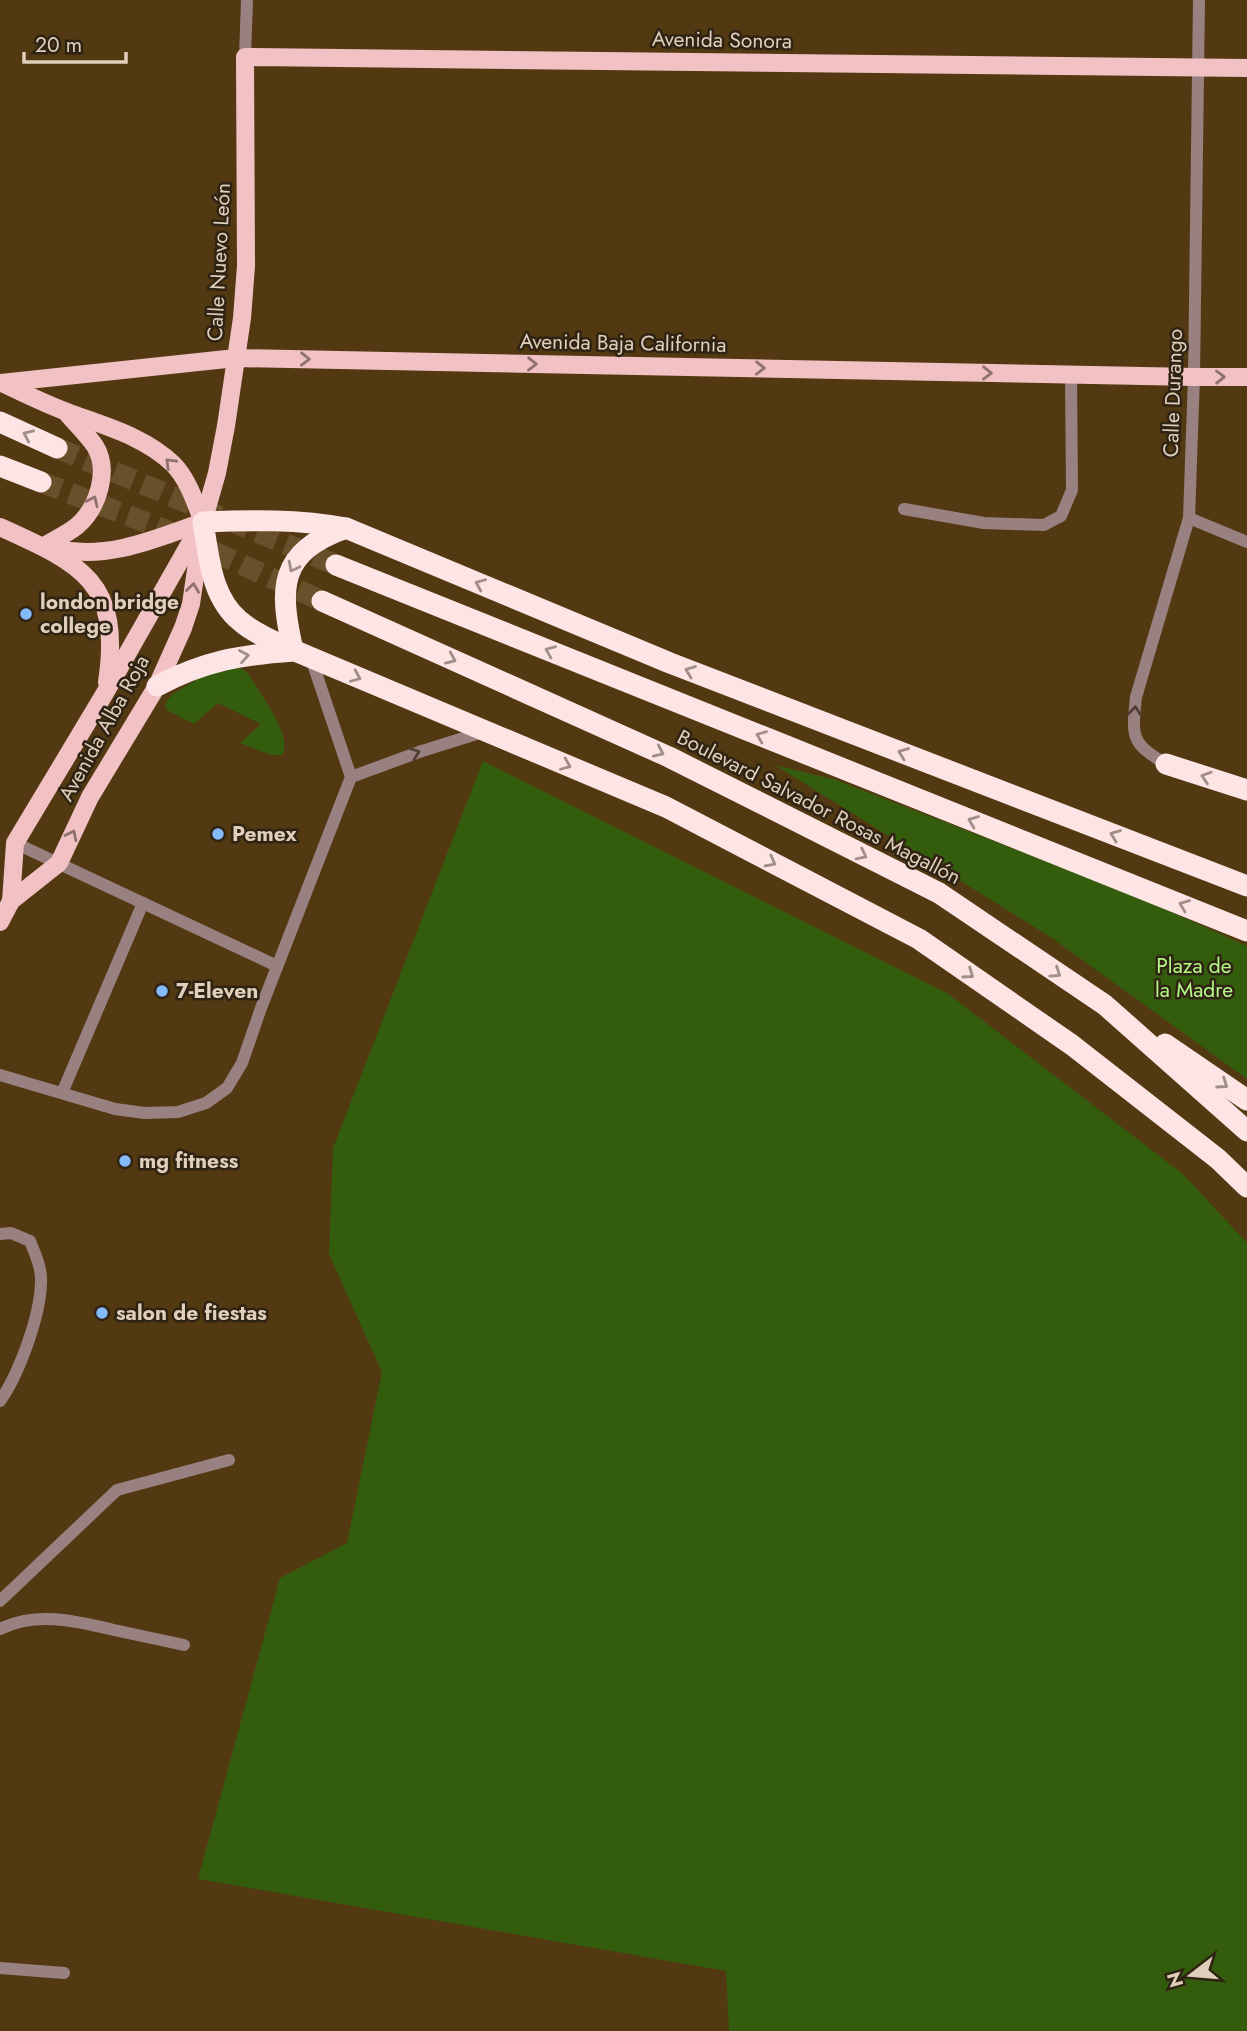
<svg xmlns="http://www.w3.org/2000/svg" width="1247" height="2031" viewBox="0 0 1247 2031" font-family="Jost,sans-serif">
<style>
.green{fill:#335d0c}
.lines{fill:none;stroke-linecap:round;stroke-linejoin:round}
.highway-tunnel{stroke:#68502b;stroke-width:21;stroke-dasharray:21 10;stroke-linecap:butt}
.minor{stroke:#998182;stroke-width:12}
.major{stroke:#f1c1c4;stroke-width:18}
.highway{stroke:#fde5e6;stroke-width:21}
.oneway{stroke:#90726c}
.oneway2{stroke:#a08e87}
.oneway3{stroke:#4f3f34}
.poi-dot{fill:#86bbfb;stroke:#2f2313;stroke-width:2.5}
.labels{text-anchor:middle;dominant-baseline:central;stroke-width:5;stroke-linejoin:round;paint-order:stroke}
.street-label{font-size:21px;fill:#dfcfbb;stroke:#2f2313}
.poi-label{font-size:21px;font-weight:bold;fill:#dfcfbb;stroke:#2f2313;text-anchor:start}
.park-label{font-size:21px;fill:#b3f786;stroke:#2f2313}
</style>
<rect width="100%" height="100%" fill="#533912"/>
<g class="green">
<path d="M236 666 245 671 249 675C259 692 294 737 282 755H271L240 743 261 724 218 703 194 724 167 710 165 706 168 699 174 693 219 667Z"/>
<path d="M483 761 947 993 1183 1174 1247 1243V2031H729L726 1971 198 1879 280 1578 347 1543 382 1372 329 1254 333 1148Z"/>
<path d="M775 765 836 780 1138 897 1247 946V1079L1052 938Z"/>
</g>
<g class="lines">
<g class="highway-tunnel">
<path d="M57 448 336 565"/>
<path d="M41 482 168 531 322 601"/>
</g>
<g class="minor">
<path d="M245 57 247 0"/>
<path d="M904 509 984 523 1044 525 1061 516 1072 490 1071 375"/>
<path d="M1189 518 1247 542"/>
<path d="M1166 764C1130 743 1132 736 1136 697L1189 518 1194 377 1199 0"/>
<path d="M351 777 422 751 486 731"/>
<path d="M15 843 277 966"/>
<path d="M0 1075 115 1109 145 1113 178 1112 206 1103 227 1088 242 1063 261 1008 351 777 311 658"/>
<path d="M62 1093 143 903"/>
<path d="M0 1234 11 1233 30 1241C35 1254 42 1268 41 1283 40 1317 19 1374 0 1401"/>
<path d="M0 1601 117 1490 229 1460"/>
<path d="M0 1629C37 1611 76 1621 114 1630 137 1635 161 1640 184 1645"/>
<path d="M0 1968 64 1973"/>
</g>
<g class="major">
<path d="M0 383 236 358 1194 377H1247"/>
<path d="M2 383C23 393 45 404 67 412 104 426 144 436 173 464 188 479 195 502 203 522"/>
<path d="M0 527C82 564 122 582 107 682"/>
<path d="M44 546C54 540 67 534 77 526 98 508 110 470 95 446 87 434 75 423 66 412"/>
<path d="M57 549C109 560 155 539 203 522"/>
<path d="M11 901 59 863 90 797 157 686 183 628 191 604 203 522 217 473 226 426 242 318 246 266 245 57 1247 68"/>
<path d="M0 922 11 901 15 843 105 693 197 531"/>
</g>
<g class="highway">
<path d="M0 422 57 448"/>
<path d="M0 466 41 482"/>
<path d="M336 565 1247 931"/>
<path d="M322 601 669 757 939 893 1105 1005 1247 1131"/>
<path d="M293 650C279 588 278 552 346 528"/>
<path d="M157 686C204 661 240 655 293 651"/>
<path d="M1166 764 1247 790"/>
<path d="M1247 886 670 663 346 528C299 519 250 520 203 522 209 557 211 597 240 621 255 634 276 642 293 650L666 807 919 939 1072 1045 1218 1159 1247 1187"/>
<path d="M1165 1044 1247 1100"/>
</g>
</g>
<defs><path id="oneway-chevron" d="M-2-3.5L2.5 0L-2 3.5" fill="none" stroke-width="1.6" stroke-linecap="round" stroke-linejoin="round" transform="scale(1.75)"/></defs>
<g class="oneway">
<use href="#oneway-chevron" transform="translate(305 359) rotate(1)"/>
<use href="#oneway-chevron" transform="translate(532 364) rotate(1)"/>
<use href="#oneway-chevron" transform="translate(760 368) rotate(1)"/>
<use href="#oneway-chevron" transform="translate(987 373) rotate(1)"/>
<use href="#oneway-chevron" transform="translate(1220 377) rotate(-1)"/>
<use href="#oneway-chevron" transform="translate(170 463) rotate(-136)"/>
<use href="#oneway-chevron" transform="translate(93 501) rotate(-65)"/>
<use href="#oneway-chevron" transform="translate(193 588) rotate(-82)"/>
<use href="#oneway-chevron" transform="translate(72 835) rotate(-64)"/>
</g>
<g class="oneway2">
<use href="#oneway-chevron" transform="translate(28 435) rotate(-156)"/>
<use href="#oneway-chevron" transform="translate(293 567) rotate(117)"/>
<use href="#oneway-chevron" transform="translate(480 584) rotate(-157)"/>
<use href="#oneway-chevron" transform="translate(550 651) rotate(-158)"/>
<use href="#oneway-chevron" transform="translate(244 656) rotate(-10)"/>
<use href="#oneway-chevron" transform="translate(451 659) rotate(24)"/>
<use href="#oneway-chevron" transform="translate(690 671) rotate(-159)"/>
<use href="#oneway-chevron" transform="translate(356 677) rotate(23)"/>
<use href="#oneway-chevron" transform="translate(761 736) rotate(-158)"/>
<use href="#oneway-chevron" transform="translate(659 752) rotate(24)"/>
<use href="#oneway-chevron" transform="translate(903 753) rotate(-159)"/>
<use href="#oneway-chevron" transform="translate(566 765) rotate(23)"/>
<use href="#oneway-chevron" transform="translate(1206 777) rotate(-162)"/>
<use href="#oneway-chevron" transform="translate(973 821) rotate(-158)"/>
<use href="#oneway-chevron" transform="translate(1115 835) rotate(-159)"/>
<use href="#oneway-chevron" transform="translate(862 855) rotate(27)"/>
<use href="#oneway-chevron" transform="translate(771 862) rotate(28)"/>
<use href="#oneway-chevron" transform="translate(1184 905) rotate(-158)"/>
<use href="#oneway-chevron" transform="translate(1056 973) rotate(34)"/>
<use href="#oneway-chevron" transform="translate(969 974) rotate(35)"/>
<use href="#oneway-chevron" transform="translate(1223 1084) rotate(35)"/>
</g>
<g class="oneway3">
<use href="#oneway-chevron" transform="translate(1135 711) rotate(-84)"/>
<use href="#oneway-chevron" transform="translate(415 753) rotate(-20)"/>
</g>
<g class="poi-dot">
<circle cx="26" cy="614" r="7"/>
<circle cx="218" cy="834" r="7"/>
<circle cx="162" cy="991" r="7"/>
<circle cx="125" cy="1161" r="7"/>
<circle cx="102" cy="1313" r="7"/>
</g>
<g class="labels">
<g class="street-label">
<text transform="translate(722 40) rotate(1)">Avenida Sonora</text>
<text transform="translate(219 262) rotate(-87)">Calle Nuevo León</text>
<text transform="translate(623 343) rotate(1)">Avenida Baja California</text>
<text transform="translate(1173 393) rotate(-88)">Calle Durango</text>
<text transform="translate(104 728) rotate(-61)">Avenida Alba Roja</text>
<text transform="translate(819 807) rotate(27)">Boulevard Salvador Rosas Magallón</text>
</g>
<g class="poi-label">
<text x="40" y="602">london bridge<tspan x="40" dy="24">college</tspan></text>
<text x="232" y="834">Pemex</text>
<text x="176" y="991">7-Eleven</text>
<text x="139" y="1161">mg fitness</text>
<text x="116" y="1313">salon de fiestas</text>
</g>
<g class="park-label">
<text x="1194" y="966">Plaza de<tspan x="1194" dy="24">la Madre</tspan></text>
</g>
</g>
<g transform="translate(1191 1975) rotate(254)" stroke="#2f2313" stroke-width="5" paint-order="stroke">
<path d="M0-5L12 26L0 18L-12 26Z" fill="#dfcfbb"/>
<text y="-10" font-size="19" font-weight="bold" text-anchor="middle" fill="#dfcfbb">N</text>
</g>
<path d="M24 52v10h102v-10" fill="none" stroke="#dfcfbb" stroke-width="3.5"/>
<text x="35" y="52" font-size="21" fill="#dfcfbb" stroke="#2f2313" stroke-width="5" paint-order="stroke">20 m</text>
</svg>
